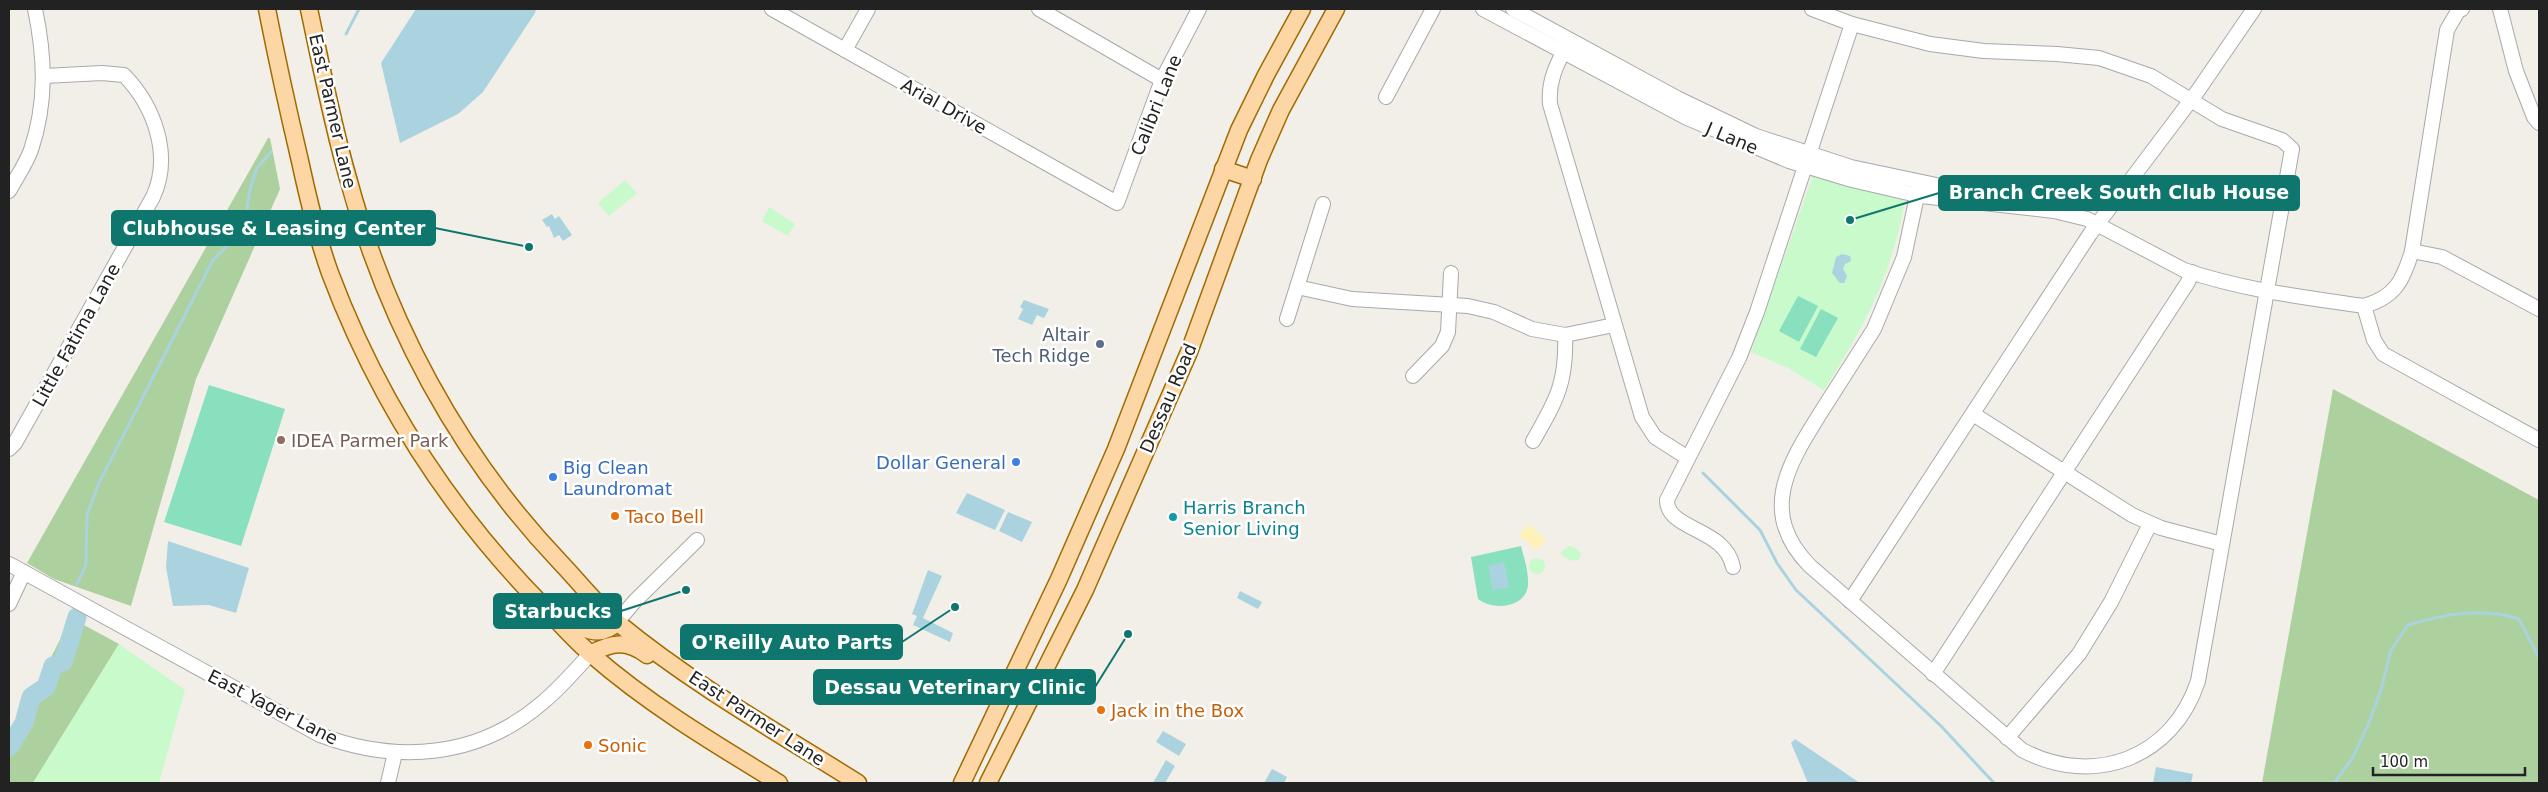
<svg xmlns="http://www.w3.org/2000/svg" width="2548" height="792" viewBox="0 0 2548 792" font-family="'DejaVu Sans',sans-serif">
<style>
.forest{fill:#add19e}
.sand{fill:#fff1ba}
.park{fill:#c8facc}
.pitch{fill:#88e0be}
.water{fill:#aad3df}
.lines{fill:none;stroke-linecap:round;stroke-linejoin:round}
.stream{stroke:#aad3df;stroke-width:3}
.river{stroke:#aad3df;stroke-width:19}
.minor-casing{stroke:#a9a9a9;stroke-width:16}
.major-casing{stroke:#a06b00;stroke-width:19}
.minor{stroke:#fff;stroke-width:14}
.major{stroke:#fcd6a4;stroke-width:16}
.service-dot{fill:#5c6f8a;stroke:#fff;stroke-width:2}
.education-dot{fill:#8d6e63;stroke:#fff;stroke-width:2}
.shop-dot{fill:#3f7fe0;stroke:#fff;stroke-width:2}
.food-dot{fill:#e8710a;stroke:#fff;stroke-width:2}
.culture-dot{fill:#0f9aa8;stroke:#fff;stroke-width:2}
.labels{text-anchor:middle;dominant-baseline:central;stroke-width:5;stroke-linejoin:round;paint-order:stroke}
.street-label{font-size:18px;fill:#222;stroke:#fff}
.service-label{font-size:18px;fill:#4e5e75;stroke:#fff;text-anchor:end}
.education-label{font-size:18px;fill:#785e54;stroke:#fff;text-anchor:start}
.shop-label{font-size:18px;fill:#366cbe;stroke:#fff;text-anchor:end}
.culture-label{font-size:18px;fill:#0d838f;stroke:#fff;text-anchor:start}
.food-label{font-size:18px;fill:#c56008;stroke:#fff;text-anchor:start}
.leader{fill:none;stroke:#0f766e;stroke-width:2}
.callout-dot{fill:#0f766e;stroke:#fff;stroke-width:2}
.callout{fill:#0f766e;stroke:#0f766e;stroke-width:2}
.callout-label{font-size:19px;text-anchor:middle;font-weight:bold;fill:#fff}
</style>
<rect width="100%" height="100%" fill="#f2efe9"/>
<g class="forest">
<path d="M268 138H270L280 189 196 379 131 606 54 579 27 563Z"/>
<path d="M2333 389 2539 500V783H2262Z"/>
<path d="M71 618 119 644 33 783H9V740Z"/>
</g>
<path class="sand" d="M1529 524 1546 540 1536 550 1519 535Z"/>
<g class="park">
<path d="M1813 175 1905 199C1893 275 1864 326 1824 390L1788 368 1751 352Z"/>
<path d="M625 180 637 193 609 216 598 203Z"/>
<path d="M769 207 795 224 788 236 762 221Z"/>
<path d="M1569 546 1576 548 1581 554 1579 560C1571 562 1566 559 1560 553Z"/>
<circle cx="1537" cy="566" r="8"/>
<path d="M119 644 185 690 159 783H33Z"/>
</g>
<g class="pitch">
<path d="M1798 296 1818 306 1799 342 1779 331Z"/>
<path d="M1821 309 1838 318 1816 357 1800 349Z"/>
<path d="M209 385 285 409 241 546 164 522Z"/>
<path d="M1521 546C1524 558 1529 573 1528 585 1526 608 1494 611 1478 599L1471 557Z"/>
</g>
<g class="water">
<path d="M416 9H536L535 13 483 92 458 114 400 143 381 63Z"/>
<path d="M552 214 555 219 559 216 572 235 563 241 559 235 554 238 549 226 547 227 542 220Z"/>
<path d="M1842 254 1850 256 1851 261 1845 264 1843 269 1847 276 1844 283H1840L1832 273 1836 257Z"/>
<path d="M1024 300 1049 309 1044 318 1037 315 1032 325 1018 319 1023 309 1020 307Z"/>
<path d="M967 493 1005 510 995 530 956 513Z"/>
<path d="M1008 512 1032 522 1022 542 999 531Z"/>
<path d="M168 541 249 568 236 613 209 605 173 606 166 567Z"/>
<path d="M1504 562 1509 587 1493 590 1488 566Z"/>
<path d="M928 570 942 576 923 618 953 633 950 642 913 625 917 616 912 614Z"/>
<path d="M1240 591 1262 602 1258 609 1237 598Z"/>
<path d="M1163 731 1186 744 1179 756 1156 742Z"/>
<path d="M1795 739 1860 783H1808L1791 743Z"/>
<path d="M1166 760 1175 766 1165 783H1153Z"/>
<path d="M2156 767 2193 774 2191 783H2153Z"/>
<path d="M1272 769 1287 777 1284 783H1264Z"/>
</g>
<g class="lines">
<g class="stream">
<path d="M346 34 359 9"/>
<path d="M1703 473 1760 530 1777 563 1796 590 1941 726 1994 783"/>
<path d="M77 584 86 565 87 515 99 483 213 260 228 245 247 210 250 189 257 168 271 152"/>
<path d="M2334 783 2352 759 2368 725 2381 690 2391 650 2408 625C2445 614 2482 607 2519 619L2539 658"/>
</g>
<path class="river" d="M9 747 24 723 31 697 46 687 53 666 63 662 77 617"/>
<defs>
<g id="minor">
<path d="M772 9 1117 203 1162 80 1199 9"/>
<path d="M1039 9 1162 80"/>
<path d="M1483 9 1687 118 1789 161 1852 180 1921 196 2054 211 2087 219 2184 270C2243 290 2302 297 2364 306 2395 297 2403 281 2412 251L2447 30 2458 11 2462 9"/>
<path d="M1513 9 1677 98 1756 136 1851 167 1960 190 1989 199"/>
<path d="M1812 9 1852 24 1930 44 1984 51 2057 54 2099 58 2151 76 2222 119 2282 140 2292 149 2198 681C2173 758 2094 788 2022 750L1810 566C1756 511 1790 462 1823 409 1840 382 1857 356 1874 329L1904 257 1920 182"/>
<path d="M2500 9 2516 71 2534 117 2539 123"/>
<path d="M1567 45C1556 65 1548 82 1550 104L1642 417 1655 437 1688 458"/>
<path d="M845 50 868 9"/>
<path d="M1386 97 1433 9"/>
<path d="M9 191C16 178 26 164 31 150 47 102 45 57 35 9"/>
<path d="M2412 251 2442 257 2539 309"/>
<path d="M1297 287 1352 299 1468 306 1494 312 1532 329 1565 335 1614 325"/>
<path d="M2364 306 2374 340 2383 354 2539 440"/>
<path d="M1287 319 1323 204"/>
<path d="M1413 376 1442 346 1448 332 1451 273"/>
<path d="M1973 414 2132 515 2161 528 2222 544"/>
<path d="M1533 441C1556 401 1567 383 1565 335"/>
<path d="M9 449 15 443 153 197C172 156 155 107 124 75L102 73 44 76"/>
<path d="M9 564 320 735C397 764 478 758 542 703 560 688 575 671 590 654"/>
<path d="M1733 567C1725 527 1667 531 1667 500L1739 358 1757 312 1852 24"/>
<path d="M1850 601 2090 234 2197 92 2254 9"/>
<path d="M9 604 24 572"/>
<path d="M617 622 635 601 697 540"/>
<path d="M1933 674 2188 282 2192 272"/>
<path d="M2007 738 2079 654 2111 602 2150 524"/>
<path d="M388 783 395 753"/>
</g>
<g id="major">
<path d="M267 9C277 60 288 110 300 161 308 198 317 237 330 273 378 401 451 513 546 609 561 624 575 641 591 654 648 704 715 744 779 783"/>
<path d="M309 9C321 65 332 123 348 178 386 320 458 455 560 562 579 582 597 605 618 623 692 684 777 732 858 783"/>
<path d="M1223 169 1253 179"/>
<path d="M563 614C578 629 601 640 617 622"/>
<path d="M590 654C612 642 627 640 647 655"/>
<path d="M962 783 1059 579 1116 449 1239 130 1266 75 1302 9"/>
<path d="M988 783 1085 590 1189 352 1259 160 1281 110 1336 9"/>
</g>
</defs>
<use href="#minor" class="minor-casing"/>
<use href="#major" class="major-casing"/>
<use href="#minor" class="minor"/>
<use href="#major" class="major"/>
</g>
<circle class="service-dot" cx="1100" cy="344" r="5"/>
<circle class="education-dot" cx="281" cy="440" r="5"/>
<g class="shop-dot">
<circle cx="1016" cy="462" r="5"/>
<circle cx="553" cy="477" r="5"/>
</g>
<g class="food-dot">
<circle cx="615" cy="516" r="5"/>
<circle cx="1101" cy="710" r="5"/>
<circle cx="588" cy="745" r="5"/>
</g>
<circle class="culture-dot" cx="1173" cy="517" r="5"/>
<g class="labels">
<g class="street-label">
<text transform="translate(1156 105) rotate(-68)">Calibri Lane</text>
<text transform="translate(944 106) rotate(29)">Arial Drive</text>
<text transform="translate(333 111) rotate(77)">East Parmer Lane</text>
<text transform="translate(1732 138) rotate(23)">J Lane</text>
<text transform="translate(76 335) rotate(-61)">Little Fatima Lane</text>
<text transform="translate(1168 398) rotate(-67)">Dessau Road</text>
<text transform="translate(273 707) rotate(27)">East Yager Lane</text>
<text transform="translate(757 718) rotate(33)">East Parmer Lane</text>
</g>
<g class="service-label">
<text x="1090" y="334">Altair<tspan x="1090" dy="21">Tech Ridge</tspan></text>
</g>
<g class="education-label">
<text x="291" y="440">IDEA Parmer Park</text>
</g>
<g class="shop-label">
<text x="1006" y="462">Dollar General</text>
<text x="563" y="467" text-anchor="start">Big Clean<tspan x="563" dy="21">Laundromat</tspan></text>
</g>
<g class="culture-label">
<text x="1183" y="507">Harris Branch<tspan x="1183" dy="21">Senior Living</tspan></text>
</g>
<g class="food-label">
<text x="625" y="516">Taco Bell</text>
<text x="1111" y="710">Jack in the Box</text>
<text x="598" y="745">Sonic</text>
</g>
</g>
<path class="leader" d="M1850 220L1939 193M529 247L435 228M686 590L621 611M955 607L902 642M1128 634L1095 687"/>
<g class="callout-dot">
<circle cx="1850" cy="220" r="5"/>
<circle cx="529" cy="247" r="5"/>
<circle cx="686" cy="590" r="5"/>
<circle cx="955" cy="607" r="5"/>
<circle cx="1128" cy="634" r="5"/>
</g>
<g class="callout">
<rect x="1939" y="176" width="360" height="34" rx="5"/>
<rect x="112" y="211" width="323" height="34" rx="5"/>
<rect x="494" y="594" width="127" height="34" rx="5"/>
<rect x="681" y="625" width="221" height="34" rx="5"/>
<rect x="814" y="670" width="281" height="34" rx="5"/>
</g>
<g class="callout-label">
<text x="2119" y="199">Branch Creek South Club House</text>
<text x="274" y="235">Clubhouse &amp; Leasing Center</text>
<text x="558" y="618">Starbucks</text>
<text x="792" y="649">O'Reilly Auto Parts</text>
<text x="955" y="694">Dessau Veterinary Clinic</text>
</g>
<rect width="2548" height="792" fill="none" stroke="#222222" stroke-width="20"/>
<path d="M2373 767v8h152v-8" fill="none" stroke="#222222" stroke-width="2.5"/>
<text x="2380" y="767" font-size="15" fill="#222222" stroke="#ffffff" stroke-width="4" paint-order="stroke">100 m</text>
</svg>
